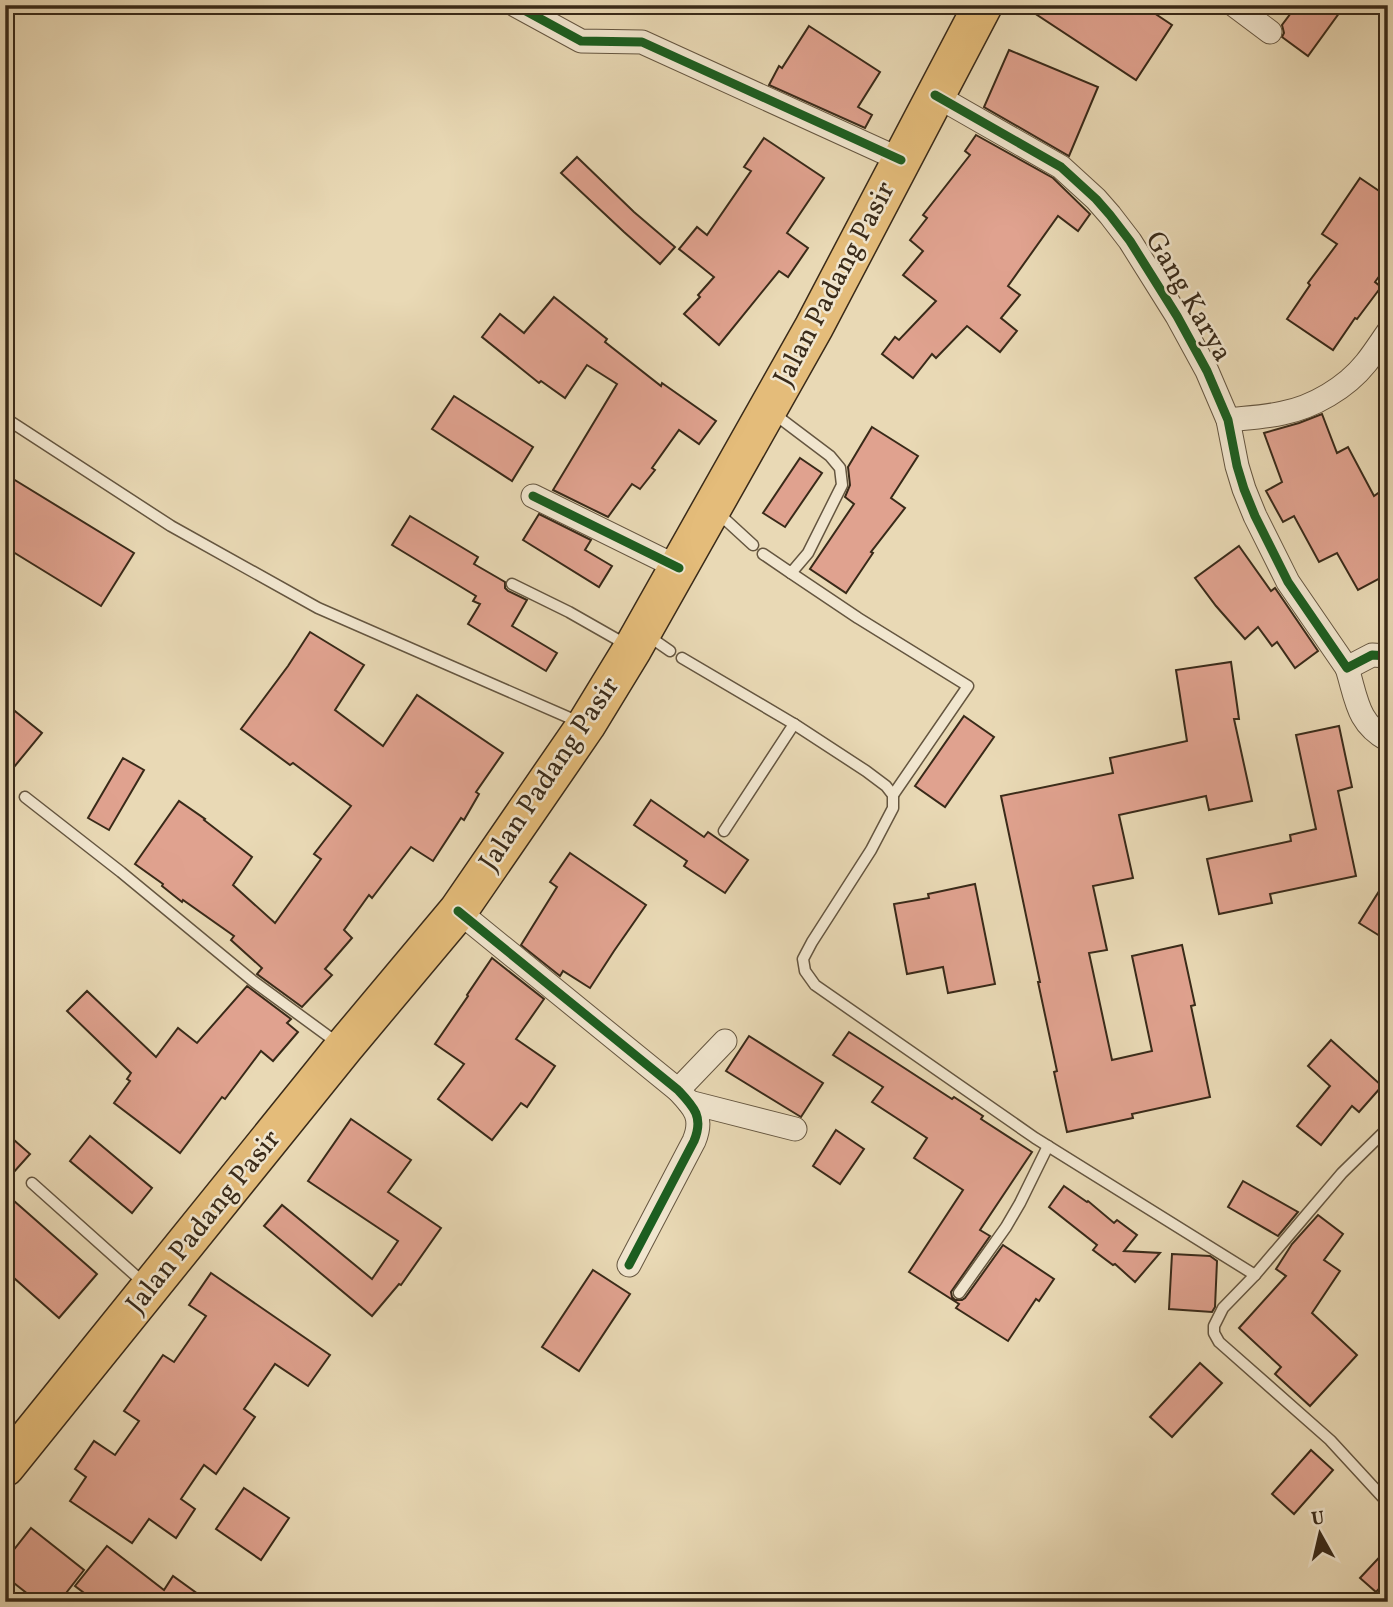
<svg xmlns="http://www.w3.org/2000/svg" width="1393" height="1607" viewBox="0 0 1393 1607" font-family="Vollkorn,serif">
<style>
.building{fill:#e0a28f;stroke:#392a19;stroke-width:2}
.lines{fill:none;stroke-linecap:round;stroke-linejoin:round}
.service-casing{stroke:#655640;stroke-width:13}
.minor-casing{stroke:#655640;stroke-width:25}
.trunk-casing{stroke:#392a19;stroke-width:41}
.service{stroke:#f1e6cf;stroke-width:10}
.minor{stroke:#f1e6cf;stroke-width:23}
.trunk{stroke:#e4bc7a;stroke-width:38}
.cycleway-casing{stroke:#f1e6cf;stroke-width:13}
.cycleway{stroke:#1b5e20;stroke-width:9}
.labels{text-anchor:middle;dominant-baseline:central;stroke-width:5;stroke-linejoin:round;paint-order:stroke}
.street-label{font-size:28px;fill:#392a19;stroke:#f1e6cf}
</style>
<rect width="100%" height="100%" fill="#e9d9b5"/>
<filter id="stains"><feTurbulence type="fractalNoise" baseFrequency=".00286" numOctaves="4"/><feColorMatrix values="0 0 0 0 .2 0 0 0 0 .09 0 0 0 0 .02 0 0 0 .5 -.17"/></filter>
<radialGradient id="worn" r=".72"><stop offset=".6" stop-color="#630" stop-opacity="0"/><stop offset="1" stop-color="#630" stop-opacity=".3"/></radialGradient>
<g class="building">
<path d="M1022 5H1142L1172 25 1136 80Z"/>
<path d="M1297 5H1345L1308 56 1282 37 1284 33 1282 25Z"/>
<path d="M809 26 880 72 858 107 872 115 865 128 769 85 779 66 782 68Z"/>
<path d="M1009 50 1098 87 1069 156 984 107Z"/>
<path d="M976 135 1053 178 1090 214 1078 231 1058 216 1008 286 1020 295 1001 318 1017 331 1000 352 967 326 936 358 932 354 913 378 882 354 895 337 899 340 936 301 903 275 923 251 910 240 927 218 923 215 970 155 965 151Z"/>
<path d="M764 138 824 178 787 233 808 248 788 277 779 271 719 345 684 314 700 297 698 295 714 277 679 249 697 227 707 235 751 171 744 167Z"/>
<path d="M577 157 634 212 675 247 660 264 624 232 561 173Z"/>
<path d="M1360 178 1388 197V264L1375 282 1381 287 1357 319 1355 318 1333 350 1287 319 1310 285 1308 283 1337 244 1322 234Z"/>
<path d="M554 297 607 339 605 342 661 386 662 383 716 421 699 444 679 430 652 468 655 470 640 489 632 484 608 517 553 490 617 384 587 365 565 398 541 381 539 383 482 337 500 314 524 333Z"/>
<path d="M454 396 533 447 512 481 432 429Z"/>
<path d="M1322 414 1337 453 1348 447 1374 496 1388 486V574L1358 590 1337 553 1319 562 1294 516 1283 522 1266 491 1282 482 1264 433 1299 423Z"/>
<path d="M872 427 918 456 891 498 905 508 871 552 873 553 846 593 810 569 854 504 845 497 850 485 848 467Z"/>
<path d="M800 458 822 473 785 527 763 513Z"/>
<path d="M5 474 134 553 101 606 5 547Z"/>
<path d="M539 514 591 540 585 550 612 566 599 587 523 540Z"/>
<path d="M410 516 478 557 474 564 505 582V588L508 591 527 600 512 626 557 653 546 671 468 624 480 604 473 601 476 596 392 545Z"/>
<path d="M1239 546 1271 591 1275 588 1318 651 1295 668 1277 642 1272 646 1258 627 1245 639 1216 606 1195 578Z"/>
<path d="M310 632 364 665 335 710 383 746 417 695 503 753 476 792 479 794 464 820 461 818 433 861 411 847 372 898 369 895 344 930 352 938 325 969 332 975 302 1007 257 974 262 968 231 940 234 936 183 900 182 902 162 886 163 884 135 864 179 801 205 819 204 820 252 857 233 885 275 923 321 859 314 854 351 806 293 763 290 765 241 729 288 666Z"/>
<path d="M1231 662 1239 719H1234L1252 801 1209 810 1206 796 1119 815 1133 878 1093 886 1107 950 1089 953 1112 1060 1152 1051 1132 956 1182 945 1195 1005 1191 1006 1210 1097 1132 1114 1133 1118 1067 1132 1054 1072 1057 1071 1038 982H1040L1001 796 1113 773 1110 758 1187 741 1176 670Z"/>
<path d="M5 703 42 733 5 778Z"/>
<path d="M964 716 994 737 945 807 915 786Z"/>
<path d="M1339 726 1352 787 1338 791 1356 876 1270 894 1272 903 1219 914 1207 859 1291 841 1290 835 1316 829 1296 735Z"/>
<path d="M123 758 144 770 109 830 88 818Z"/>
<path d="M651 800 704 837 708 832 748 860 725 893 684 866 687 861 634 825Z"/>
<path d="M570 853 646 905 614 951 590 988 563 971 560 976 521 945 557 887 550 882Z"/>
<path d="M1388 877V941L1359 923Z"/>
<path d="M975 884 995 984 948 993 943 967 907 974 894 904 929 898 928 894Z"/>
<path d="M492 958 544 999 516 1039 555 1066 527 1107 521 1103 492 1140 438 1099 464 1064 435 1044 468 996 467 995Z"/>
<path d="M247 986 291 1019 287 1023 298 1032 273 1061 261 1051 225 1099 222 1097 180 1153 114 1103 130 1081 127 1079 131 1073 67 1011 87 991 156 1057 178 1028 197 1043Z"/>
<path d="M849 1032 952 1099 954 1097 983 1116 981 1119 1032 1152 980 1230 990 1236 951 1292 952 1297 955 1300H962L965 1298 1003 1245 1054 1279 1039 1301 1036 1299 1008 1341 956 1308 959 1304 909 1272 963 1190 914 1158 927 1138 872 1102 883 1087 833 1055Z"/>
<path d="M749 1036 823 1083 801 1117 726 1071Z"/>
<path d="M1331 1040 1382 1086 1359 1112 1352 1106 1321 1145 1297 1126 1330 1086 1308 1066Z"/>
<path d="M351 1119 411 1160 388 1192 441 1228 401 1285 399 1284 372 1316 264 1226 282 1205 372 1279 398 1241 308 1181Z"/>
<path d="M836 1130 864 1149 840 1184 813 1166Z"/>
<path d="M5 1132 30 1154 5 1182Z"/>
<path d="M90 1136 152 1188 132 1213 70 1161Z"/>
<path d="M1243 1181 1298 1212 1278 1236 1228 1207Z"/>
<path d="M1064 1186 1087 1202 1088 1201 1114 1223 1117 1220 1137 1235 1124 1251 1160 1253 1135 1282 1115 1264 1113 1265 1093 1250 1097 1245 1049 1207Z"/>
<path d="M5 1193 97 1274 59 1318 5 1270Z"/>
<path d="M1318 1215 1343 1234 1324 1260 1340 1271 1312 1313 1357 1355 1310 1406 1275 1374 1281 1367 1239 1328 1286 1276 1276 1269 1292 1244Z"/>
<path d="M1172 1254 1210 1256 1217 1261 1215 1307 1212 1312 1169 1309Z"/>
<path d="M593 1270 630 1294 579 1371 542 1347Z"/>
<path d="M211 1273 330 1355 308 1386 275 1364 244 1409 255 1417 216 1474 204 1465 181 1499 195 1509 176 1538 149 1519 132 1543 70 1501 86 1477 75 1469 94 1441 115 1455 139 1421 124 1411 163 1355 174 1362 206 1316 189 1305Z"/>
<path d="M1200 1363 1222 1383 1172 1437 1150 1417Z"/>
<path d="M1311 1450 1333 1470 1294 1514 1272 1494Z"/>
<path d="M244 1488 289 1518 261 1560 216 1529Z"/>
<path d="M31 1528 84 1570 59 1602H38L5 1576V1561Z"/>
<path d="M107 1546 164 1590 173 1576 209 1602H96L75 1586Z"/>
<path d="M1388 1548V1579L1376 1592 1360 1578Z"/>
</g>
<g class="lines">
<defs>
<g id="service">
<path d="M5 418 171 526 318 608 579 722"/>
<path d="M717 512 753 545"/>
<path d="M763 554 791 573 808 553 842 485 840 468 830 456 773 413"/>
<path d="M791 573 858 618 968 686 893 795"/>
<path d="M512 584 569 612 627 645"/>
<path d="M647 635 670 651"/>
<path d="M682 658 794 724 866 771 886 786 893 795V808L871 850 812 942 803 959 805 971 815 985 1035 1138 1255 1275"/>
<path d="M25 797 121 872 253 981 339 1044"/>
<path d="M724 831 794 724"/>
<path d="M1388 1128 1342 1173 1255 1275 1223 1308 1214 1326V1333L1219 1342 1330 1440 1388 1503"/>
<path d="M32 1183 145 1284"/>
<path d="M959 1293 1006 1227 1020 1203 1048 1146"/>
</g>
<g id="minor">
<path d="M515 5 581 41 642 42 901 160"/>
<path d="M1234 5 1270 32"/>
<path d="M935 95 1061 167 1096 199 1110 215 1130 241 1177 316 1207 371 1228 420 1237 466 1244 489 1255 516 1288 582 1347 668 1372 655 1388 656"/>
<path d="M1228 420C1246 418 1265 417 1283 413 1313 407 1346 388 1366 363 1374 353 1381 342 1388 332"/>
<path d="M533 496 679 568"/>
<path d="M1347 668C1357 700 1357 723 1388 740"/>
<path d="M458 911 678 1090C694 1107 704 1117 694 1141L629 1265"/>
<path d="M678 1090 725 1041"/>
<path d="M689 1102 795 1129"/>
</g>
<path id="trunk" d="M5 1467 344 1047 458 911 586 725 633 648 814 327 983 5"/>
</defs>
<use href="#service" class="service-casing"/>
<use href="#minor" class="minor-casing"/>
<use href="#trunk" class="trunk-casing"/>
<use href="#service" class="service"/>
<use href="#minor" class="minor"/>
<use href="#trunk" class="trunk"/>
<defs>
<g id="cycleway">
<path d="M515 5 581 41 642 42 901 160"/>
<path d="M935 95 1061 167 1096 199 1110 215 1130 241 1177 316 1207 371 1228 420 1237 466 1244 489 1255 516 1288 582 1347 668 1372 655 1388 656"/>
<path d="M533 496 679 568"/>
<path d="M458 911 678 1090C694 1107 704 1117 694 1141L629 1265"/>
</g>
</defs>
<use href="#cycleway" class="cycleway-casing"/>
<use href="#cycleway" class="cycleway"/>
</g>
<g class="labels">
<g class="street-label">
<text transform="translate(835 284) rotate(-62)">Jalan Padang Pasir</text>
<text transform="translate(1188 297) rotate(60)">Gang Karya</text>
<text transform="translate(550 774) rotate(-56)">Jalan Padang Pasir</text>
<text transform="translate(204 1222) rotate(-51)">Jalan Padang Pasir</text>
</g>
</g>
<rect width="1393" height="1607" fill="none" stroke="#e9d9b5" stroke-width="28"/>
<rect x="7" y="7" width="1379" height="1593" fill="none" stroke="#392a19" stroke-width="3.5"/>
<rect x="14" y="14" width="1365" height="1579" fill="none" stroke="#392a19" stroke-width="2"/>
<g transform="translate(1320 1534) rotate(352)" stroke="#f1e6cf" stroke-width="5" paint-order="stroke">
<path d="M0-5L12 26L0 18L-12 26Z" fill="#392a19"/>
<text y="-10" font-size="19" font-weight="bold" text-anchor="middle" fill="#392a19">U</text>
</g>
<rect width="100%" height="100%" filter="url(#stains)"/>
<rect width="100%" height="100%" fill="url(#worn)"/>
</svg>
